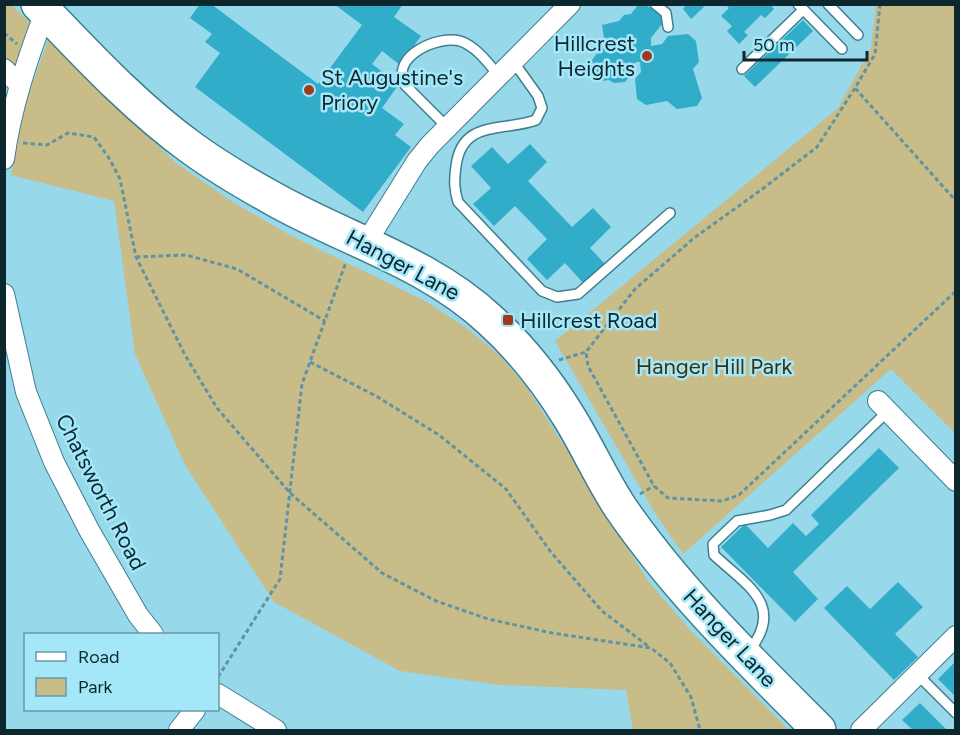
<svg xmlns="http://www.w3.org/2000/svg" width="960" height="735" viewBox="0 0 960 735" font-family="Figtree,sans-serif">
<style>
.green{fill:#c8bc89}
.building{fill:#31adca}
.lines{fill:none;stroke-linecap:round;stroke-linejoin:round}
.lane-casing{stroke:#3e7f8f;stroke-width:12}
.street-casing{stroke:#3e7f8f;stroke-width:22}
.highway-casing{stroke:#3e7f8f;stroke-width:36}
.path{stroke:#6194a2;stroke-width:3;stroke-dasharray:4.5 3;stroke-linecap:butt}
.lane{stroke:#fff;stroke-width:9}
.street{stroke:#fff;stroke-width:20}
.highway{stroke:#fff;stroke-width:33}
.poi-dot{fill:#a13a1a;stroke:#a4e7f9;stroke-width:2}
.labels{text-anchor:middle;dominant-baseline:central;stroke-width:5;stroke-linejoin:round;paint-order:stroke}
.poi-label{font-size:22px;fill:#0c282e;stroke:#a4e7f9;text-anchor:start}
.street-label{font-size:22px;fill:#0c282e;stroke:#a4e7f9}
.park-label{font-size:22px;fill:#3b320b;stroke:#a4e7f9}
</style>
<rect width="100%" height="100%" fill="#97d9eb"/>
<g class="green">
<path d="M5 5H12L32 25 14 73 5 63Z"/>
<path d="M876 5H955V433L891 369 683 554 655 513 555 341 838 108 871 48Z"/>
<path d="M48 40 176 163 234 203 290 235 425 301 468 329 498 354 525 385 574 461 648 581 692 632 788 729 783 730H633L626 690 500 685 400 671 274 602 185 465 135 354 114 201 11 175 26 101Z"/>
</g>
<g class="building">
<path d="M200 4H211L318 84 362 25 334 4H403L394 17 421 36 400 65 382 51 372 64 399 84 382 108 404 124 395 135 411 147 363 212 195 87 220 53 205 42 212 34 190 18Z"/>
<path d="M645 4 661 16 662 24 651 38V46L662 44 668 36 688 34 696 41 699 62 693 69 702 98 697 106 677 109 667 101 646 105 637 99 635 79 641 72 640 62H636L632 66 633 72 625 82 614 83 609 80 602 81 595 75 592 60 598 52 597 47 604 39 602 25 619 21 624 15 631 14 638 5Z"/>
<path d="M687 4H702L704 7 691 19 683 9Z"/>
<path d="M725 4H770L774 9 765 18 761 15 744 32 748 35 739 44 727 31 732 26 721 16 729 8Z"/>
<path d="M803 20 813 31 755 87 744 76Z"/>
<path d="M530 144 547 162 528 181 572 227 593 208 611 227 590 248 605 264 584 284 565 263 547 280 527 259 547 239 515 206 494 226 473 204 491 188 471 166 492 147 508 164Z"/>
<path d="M879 448 899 468 793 572 818 599 795 622 721 547 745 524 768 548 793 523 806 536 819 524 811 515Z"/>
<path d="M898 582 923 607 895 634 918 657 894 680 824 608 847 586 870 609Z"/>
<path d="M956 661V693L954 695 938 679Z"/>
<path d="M920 703 947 730H913L902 720Z"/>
</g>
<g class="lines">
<defs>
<g id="lane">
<path d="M655 4 666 13 668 27"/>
<path d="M798 4 842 49"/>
<path d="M828 4 858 35"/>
<path d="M513 61 538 96 542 108 536 120C503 132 462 119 456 166 454 180 454 189 458 202L542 291 557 297 578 294 670 213"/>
<path d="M742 69 803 10"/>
<path d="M447 127 405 85C390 56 438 35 460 41 476 46 489 64 499 76"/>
<path d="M749 651C786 605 746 585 714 555L713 544 737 521 770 515 786 510 888 411"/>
<path d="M917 674 956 713"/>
</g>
<g id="street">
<path d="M4 69 20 85"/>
<path d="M4 159C11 108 27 60 45 12"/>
<path d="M366 243 417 161 430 145 570 4"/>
<path d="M4 294 26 392 54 462 89 530 138 615 153 634"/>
<path d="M878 401 956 481"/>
<path d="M218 694 276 730"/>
<path d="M179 730 195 710"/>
<path d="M861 730 956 636"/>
</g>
<path id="highway" d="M38 4C87 55 136 108 193 149 218 167 245 183 272 198 344 239 428 262 490 320 521 348 547 381 569 417 587 446 601 478 620 507 676 589 749 660 819 730"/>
</defs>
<use href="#lane" class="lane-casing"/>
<use href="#street" class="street-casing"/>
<use href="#highway" class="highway-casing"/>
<g class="path">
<path d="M880 4 875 54 855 88 956 201"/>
<path d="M4 33 17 44"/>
<path d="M855 88 817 147 761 190 694 238 635 289 586 352 588 366 654 486 668 498 722 501 739 495 956 291"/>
<path d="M23 143 47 145 68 133 94 137 109 158 120 179 136 257 185 355 217 408 290 493 382 573 436 601 488 619 552 633 651 648 670 663 691 697 700 730"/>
<path d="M136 257 186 255 237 269 325 321"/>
<path d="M559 360 586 352"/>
<path d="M310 362 376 396 439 435 506 489 550 551 602 611 648 646"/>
<path d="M640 494 654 486"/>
<path d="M218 677 280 579 302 384 346 262"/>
</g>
<use href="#lane" class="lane"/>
<use href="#street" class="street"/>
<use href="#highway" class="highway"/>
</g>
<g class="poi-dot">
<circle cx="647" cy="56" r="6"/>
<circle cx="309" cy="90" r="6"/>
<rect x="502" y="314" width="12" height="12" rx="3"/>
</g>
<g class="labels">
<g class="poi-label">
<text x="635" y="43" text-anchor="end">Hillcrest<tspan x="635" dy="25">Heights</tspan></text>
<text x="321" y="77">St Augustine's<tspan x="321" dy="25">Priory</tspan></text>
<text x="520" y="320">Hillcrest Road</text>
</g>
<g class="street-label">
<text transform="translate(403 265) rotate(28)">Hanger Lane</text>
<text transform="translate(101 492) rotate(63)">Chatsworth Road</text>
<text transform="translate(730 638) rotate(47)">Hanger Lane</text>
</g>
<g class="park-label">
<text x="714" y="366">Hanger Hill Park</text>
</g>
</g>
<rect width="960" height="735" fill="none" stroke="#0c282e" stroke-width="12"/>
<rect x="24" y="633" width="195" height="78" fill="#a4e7f9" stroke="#679ba8" stroke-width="1.5"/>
<rect x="36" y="652" width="30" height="9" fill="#ffffff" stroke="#679ba8" stroke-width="1.5"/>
<text x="78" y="663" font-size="18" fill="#0c282e">Road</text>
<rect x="36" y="678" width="30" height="18" fill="#c8bc89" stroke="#679ba8" stroke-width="1.5"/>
<text x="78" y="693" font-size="18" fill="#0c282e">Park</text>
<path d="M744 51v9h123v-9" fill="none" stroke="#0c282e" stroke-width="3"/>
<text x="753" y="51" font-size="18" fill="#0c282e" stroke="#a4e7f9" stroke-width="4.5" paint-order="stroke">50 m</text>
</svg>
